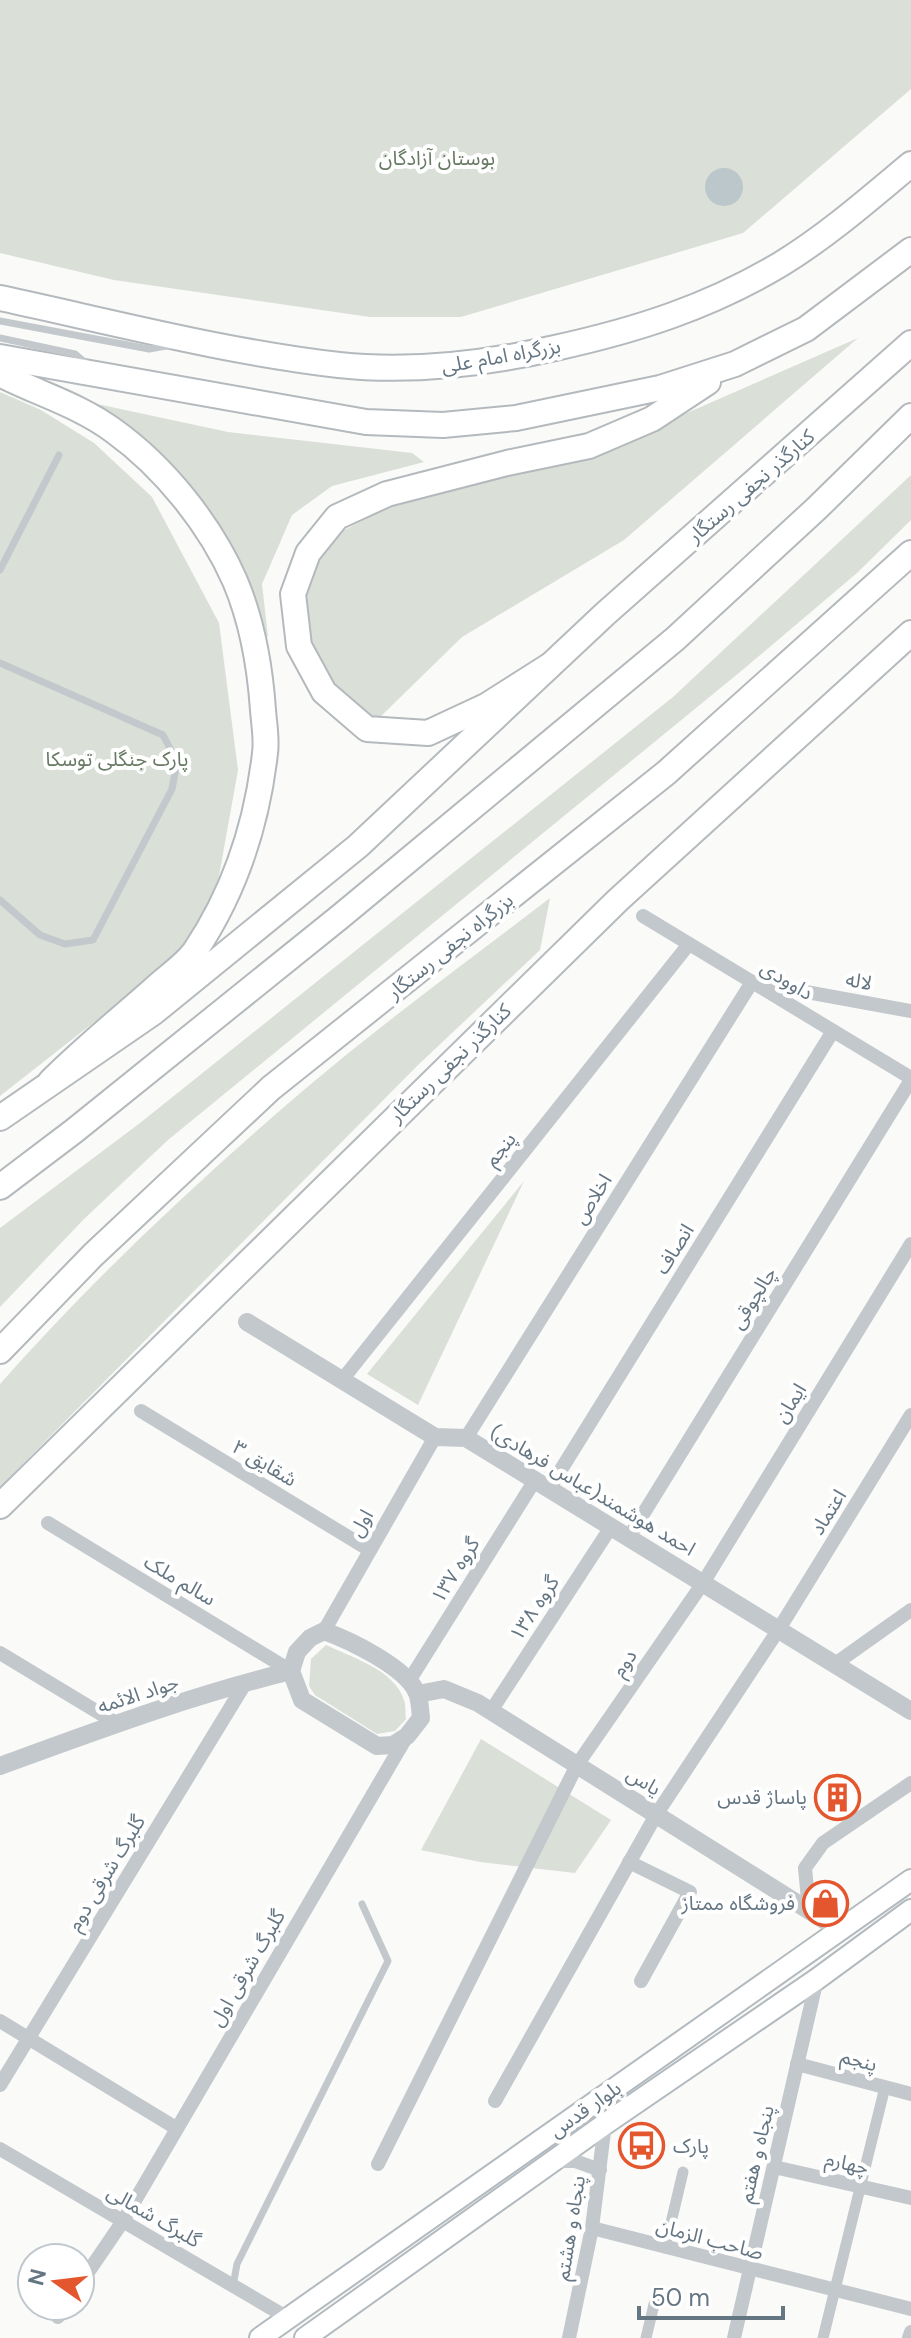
<svg xmlns="http://www.w3.org/2000/svg" width="911" height="2338" viewBox="0 0 911 2338" font-family="'DM Sans','Noto Sans Arabic',sans-serif">
<style>
.green{fill:#dadfd7}
.water{fill:#bbc7cb}
.lines{fill:none;stroke-linecap:round;stroke-linejoin:round}
.secondary-casing{stroke:#b3babf;stroke-width:24}
.primary-casing{stroke:#b5babe;stroke-width:28}
.trunk-casing{stroke:#b4b9bd;stroke-width:28}
.service{stroke:#c3c8cc;stroke-width:7}
.pedestrian{stroke:#c3c8cc;stroke-width:11}
.minor{stroke:#c3c8cc;stroke-width:14}
.tertiary{stroke:#c3c8cc;stroke-width:18}
.secondary{stroke:#fff;stroke-width:20}
.primary{stroke:#fff;stroke-width:24}
.trunk{stroke:#fff;stroke-width:24}
.labels{text-anchor:middle;dominant-baseline:central;stroke-width:8;stroke-linejoin:round;paint-order:stroke}
.park-label{font-size:20px;fill:#687a64;stroke:#fff}
.street-label{font-size:20px;fill:#657683;stroke:#fff}
.poi-label{font-size:20px;fill:#657683;stroke:#fff;text-anchor:end}
</style>
<rect width="100%" height="100%" fill="#fafaf8"/>
<g class="green">
<path d="M0 0H911V89L743 233 461 317H370L114 280 0 253Z"/>
<path d="M858 338 624 540 462 637 376 721 330 679 305 635 301 582 323 541 397 503 582 459Z"/>
<path d="M0 392 41 410 94 443 152 497 219 623 238 770 217 887 191 946 0 1096Z"/>
<path d="M83 401 228 432 412 453 424 462 332 486 292 515 262 584 268 637 258 628 227 543Z"/>
<path d="M911 475V520L857 573 740 672 168 1140 84 1219 0 1307V1228L140 1123 673 697Z"/>
<path d="M550 898 540 950 417 1066 0 1487V1384C94 1278 197 1181 305 1089 384 1022 468 961 550 898Z"/>
<path d="M524 1181 418 1405 367 1374Z"/>
<path d="M326 1645C351 1657 395 1670 404 1700 406 1705 405 1713 406 1719L395 1731 377 1734 315 1695 309 1686 311 1659Z"/>
<path d="M481 1739 611 1820 575 1873 480 1862 421 1850Z"/>
</g>
<circle class="water" cx="724" cy="187" r="19"/>
<g class="lines">
<defs>
<g id="secondary">
<path d="M260 2338 911 1880"/>
<path d="M305 2338 605 2124 817 1979 911 1910"/>
</g>
<g id="primary">
<path d="M0 1118 154 1012 358 846 605 614 911 343"/>
<path d="M0 1506 618 900 911 633"/>
</g>
<g id="trunk">
<path d="M0 298C112 322 225 352 339 365 412 373 484 364 555 348 637 330 709 307 781 264 828 235 869 199 911 164"/>
<path d="M0 357 366 422 443 425 516 418 660 388 735 364 806 329 911 250"/>
<path d="M0 374C39 394 79 405 114 431 164 467 210 524 235 581 252 621 260 667 263 710 264 724 267 739 265 753 257 824 235 891 195 951 185 965 168 976 155 988 120 1019 84 1048 51 1081"/>
<path d="M549 666 486 706 428 733 367 729 324 692 299 646 293 594 308 553 337 517 387 494 507 463 589 446 652 419 708 382"/>
<path d="M0 1187 74 1131 341 916 675 639 816 509 911 416"/>
<path d="M0 1351 93 1255 271 1088 666 773 911 553"/>
</g>
</defs>
<use href="#secondary" class="secondary-casing"/>
<use href="#primary" class="primary-casing"/>
<use href="#trunk" class="trunk-casing"/>
<g class="service">
<path d="M0 321 149 349 172 345"/>
<path d="M0 338 75 354 88 365"/>
<path d="M0 570 59 455"/>
<path d="M0 663 163 735 177 762 172 789 93 940 65 944 40 935 0 900"/>
<path d="M233 2286 237 2264 388 1961 362 1904"/>
</g>
<g class="pedestrian">
<path d="M665 2248 683 2172"/>
<path d="M646 2338 656 2296"/>
<path d="M823 2338 885 2087"/>
</g>
<g class="minor">
<path d="M643 916 911 1078"/>
<path d="M342 1380 689 944"/>
<path d="M141 1411 368 1549"/>
<path d="M466 1438 752 982 911 1011"/>
<path d="M549 1489 833 1031"/>
<path d="M48 1523 291 1671"/>
<path d="M629 1537 911 1080"/>
<path d="M324 1631 435 1437"/>
<path d="M0 1653 116 1723"/>
<path d="M835 1664 911 1610"/>
<path d="M409 1681 535 1480"/>
<path d="M491 1711 611 1527"/>
<path d="M629 1862 690 1892 641 1981"/>
<path d="M809 1910 805 1868 823 1843 911 1783"/>
<path d="M0 2021 176 2128"/>
<path d="M797 2064 911 2094"/>
<path d="M0 2085 246 1682"/>
<path d="M495 2101 656 1815 779 1629 911 1415"/>
<path d="M0 2149 288 2318"/>
<path d="M554 2161H575L600 2170"/>
<path d="M378 2164 577 1765 703 1583 911 1244"/>
<path d="M774 2167 911 2198"/>
<path d="M592 2228 911 2309"/>
<path d="M80 2284 123 2221 407 1736"/>
<path d="M58 2317 66 2306"/>
<path d="M569 2338 592 2228 605 2124"/>
<path d="M734 2338 817 1979"/>
<path d="M909 2338 911 2332"/>
</g>
<g class="tertiary">
<path d="M247 1322 435 1437 466 1438 911 1711"/>
<path d="M324 1631C349 1640 406 1667 417 1693 420 1700 420 1710 421 1718L407 1736 393 1745 377 1746 302 1700 291 1671 297 1652 310 1638Z"/>
<path d="M418 1694 444 1689 478 1703 840 1930"/>
<path d="M0 1766C96 1731 192 1695 291 1671"/>
</g>
<use href="#secondary" class="secondary"/>
<use href="#primary" class="primary"/>
<use href="#trunk" class="trunk"/>
</g>
<defs>
<symbol id="building-ring" viewBox="-11 -11 22 22"><circle r="9.5" fill="#fff" stroke="#e4572e" stroke-width="1.5"/><path d="M-4-6H4V6H1V3H-1V6H-4ZM-2.5-4.3h1.7v1.8h-1.7ZM.8-4.3h1.7v1.8H.8ZM-2.5-1h1.7V.8h-1.7ZM.8-1h1.7V.8H.8Z" fill="#e4572e"/></symbol>
<symbol id="shop-ring" viewBox="-11 -11 22 22"><circle r="9.5" fill="#fff" stroke="#e4572e" stroke-width="1.5"/><path d="M-5-2.5h2.3a2.7 3.5 0 0 1 5.4 0H5L5.5 6h-11ZM-1.5-2.5h3a1.5 2.3 0 0 0-3 0Z" fill="#e4572e"/></symbol>
<symbol id="bus-ring" viewBox="-11 -11 22 22"><circle r="9.5" fill="#fff" stroke="#e4572e" stroke-width="1.5"/><path d="M-5-6H5V4H4V6H2V4H-2V6H-4V4H-5ZM-3.5-4V0h7V-4ZM-3.5 1.2v1.5H-2V1.2ZM2 1.2v1.5H3.5V1.2Z" fill="#e4572e"/></symbol>
</defs>
<g fill-rule="evenodd">
<use href="#building-ring" x="812" y="1772" width="51" height="51"/>
<use href="#shop-ring" x="800" y="1878" width="51" height="51"/>
<use href="#bus-ring" x="616" y="2120" width="51" height="51"/>
</g>
<g class="labels">
<g class="park-label">
<text x="437" y="158">بوستان آزادگان</text>
<text x="117" y="759">پارک جنگلی توسکا</text>
</g>
<g class="street-label">
<text transform="translate(501 356) rotate(-10)">بزرگراه امام علی</text>
<text transform="translate(751 486) rotate(-41)">کنارگذر نجفی رستگار</text>
<text transform="translate(450 946) rotate(-39)">بزرگراه نجفی رستگار</text>
<text transform="translate(787 980) rotate(31)">داوودی</text>
<text transform="translate(859 981) rotate(10)">لاله</text>
<text transform="translate(450 1063) rotate(-44)">کنارگذر نجفی رستگار</text>
<text transform="translate(500 1149) rotate(-51)">پنجم</text>
<text transform="translate(592 1199) rotate(-58)">اخلاص</text>
<text transform="translate(674 1249) rotate(-58)">انصاف</text>
<text transform="translate(753 1298) rotate(-58)">چالچوقی</text>
<text transform="translate(790 1403) rotate(-58)">ایمان</text>
<text transform="translate(265 1463) rotate(31)">شقایق ۳</text>
<text transform="translate(593 1490) rotate(31)">احمد هوشمند(عباس فرهادی)</text>
<text transform="translate(828 1512) rotate(-58)">اعتماد</text>
<text transform="translate(361 1523) rotate(-60)">اول</text>
<text transform="translate(455 1570) rotate(-58)">گروه ۱۳۷</text>
<text transform="translate(180 1580) rotate(31)">سالم ملک</text>
<text transform="translate(534 1608) rotate(-57)">گروه ۱۳۸</text>
<text transform="translate(624 1663) rotate(-56)">دوم</text>
<text transform="translate(138 1694) rotate(-18)">جواد الائمه</text>
<text transform="translate(644 1781) rotate(32)">یاس</text>
<text transform="translate(106 1873) rotate(-59)">گلبرگ شرقی دوم</text>
<text transform="translate(247 1968) rotate(-60)">گلبرگ شرقی اول</text>
<text transform="translate(859 2060) rotate(15)">پنجم</text>
<text transform="translate(585 2109) rotate(-35)">بلوار قدس</text>
<text transform="translate(756 2154) rotate(-77)">پنجاه و هفتم</text>
<text transform="translate(847 2163) rotate(13)">چهارم</text>
<text transform="translate(154 2216) rotate(30)">گلبرگ شمالی</text>
<text transform="translate(570 2228) rotate(-81)">پنجاه و هشتم</text>
<text transform="translate(710 2239) rotate(15)">صاحب الزمان</text>
</g>
<g class="poi-label">
<text x="807" y="1797">پاساژ قدس</text>
<text x="795" y="1903">فروشگاه ممتاز</text>
<text x="673" y="2146" text-anchor="start">پارک</text>
</g>
</g>
<g transform="translate(56 2282) rotate(284)"><circle r="38" fill="#ffffff" stroke="#c1c8cd" stroke-width="2"/>
<path d="M0-6L14 30L0 20L-14 30Z" fill="#e4572e"/>
<text y="-12" font-size="22" font-weight="bold" text-anchor="middle" fill="#657683">N</text>
</g>
<path d="M639 2306v12h144v-12" fill="none" stroke="#657683" stroke-width="4"/>
<text x="651" y="2306" font-size="24" fill="#657683" stroke="#ffffff" stroke-width="6" paint-order="stroke">50 m</text>
</svg>
